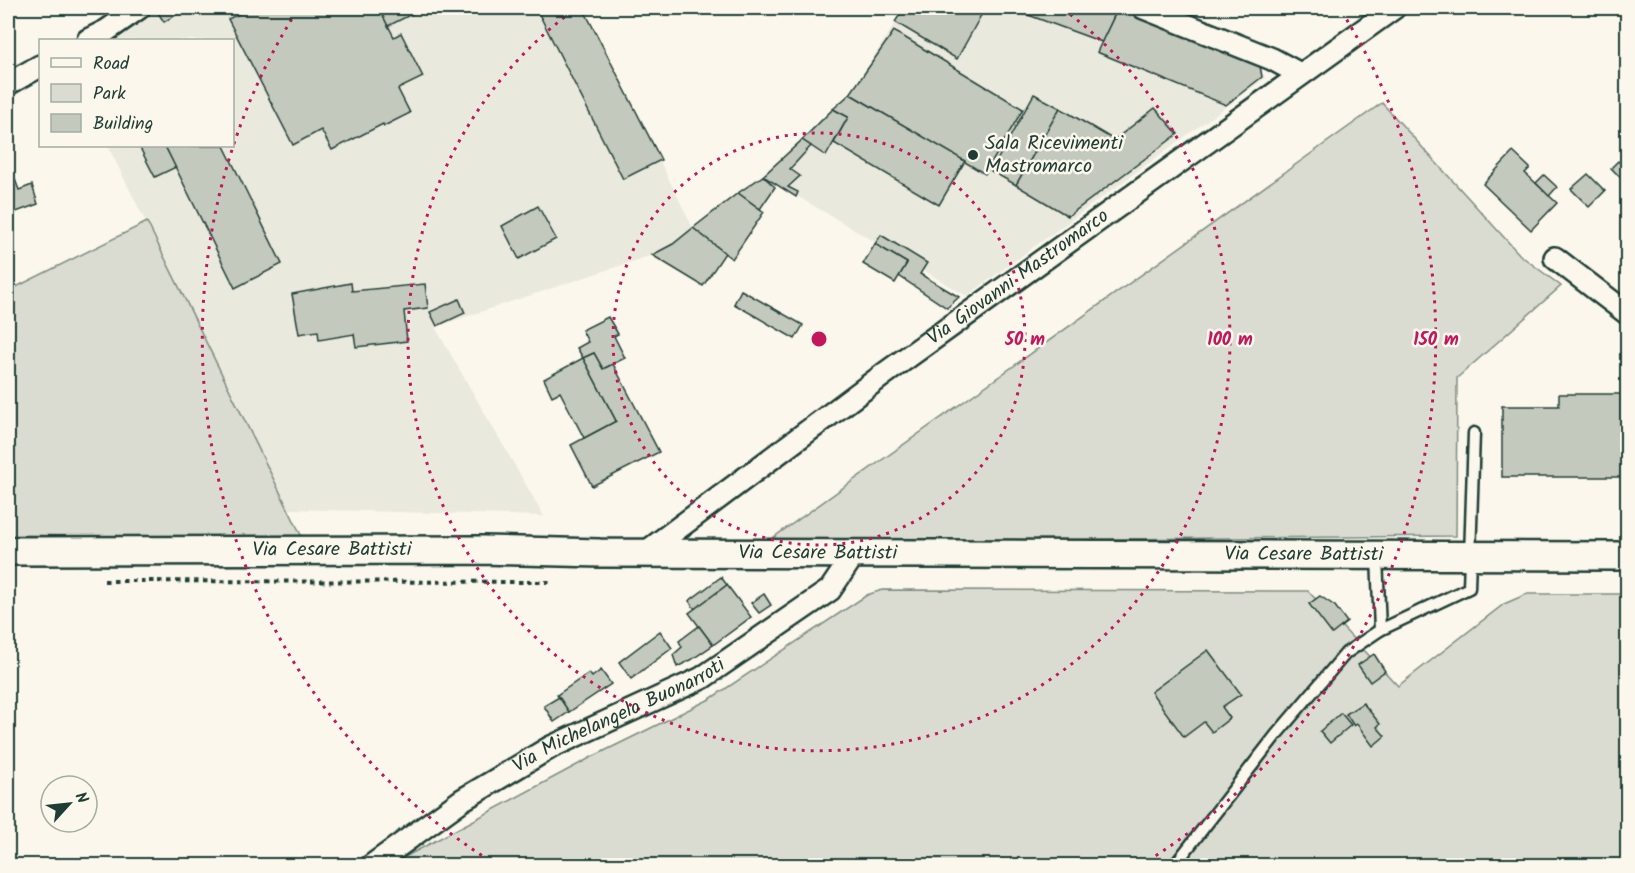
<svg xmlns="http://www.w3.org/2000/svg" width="1635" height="873" viewBox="0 0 1635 873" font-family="Kalam,sans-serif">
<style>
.built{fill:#eae9de}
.green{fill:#dbdcd1;stroke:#7d8c82;stroke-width:1.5}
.building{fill:#c4c9be;stroke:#1f3d34;stroke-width:1.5}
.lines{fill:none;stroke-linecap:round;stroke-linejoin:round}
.service-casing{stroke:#1f3d34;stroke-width:15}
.minor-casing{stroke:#1f3d34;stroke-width:26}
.tertiary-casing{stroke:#1f3d34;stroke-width:32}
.path{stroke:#1f3d34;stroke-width:4;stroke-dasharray:4.5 4.5;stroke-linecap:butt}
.service{stroke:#fbf7ec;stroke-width:10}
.minor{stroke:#fbf7ec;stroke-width:21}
.tertiary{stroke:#fbf7ec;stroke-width:27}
.ring{fill:none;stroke:#c2185b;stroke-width:3;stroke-dasharray:3 6}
.poi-dot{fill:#1f3d34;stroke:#fbf7ec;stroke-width:2}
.labels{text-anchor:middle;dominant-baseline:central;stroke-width:5;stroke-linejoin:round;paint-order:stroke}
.poi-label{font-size:20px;fill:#1f3d34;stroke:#fbf7ec;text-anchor:start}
.street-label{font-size:20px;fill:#1f3d34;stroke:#fbf7ec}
.centre{fill:#c2185b;stroke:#fbf7ec;stroke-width:3}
.ring-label{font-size:18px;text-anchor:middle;font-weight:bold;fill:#c2185b;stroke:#fbf7ec;stroke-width:5;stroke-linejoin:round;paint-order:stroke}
</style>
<rect width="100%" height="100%" fill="#fbf7ec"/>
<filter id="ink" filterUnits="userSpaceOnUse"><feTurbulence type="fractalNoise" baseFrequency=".0167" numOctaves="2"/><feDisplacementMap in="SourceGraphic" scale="12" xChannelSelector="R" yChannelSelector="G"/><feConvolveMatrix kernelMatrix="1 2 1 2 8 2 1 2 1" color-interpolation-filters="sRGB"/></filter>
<g filter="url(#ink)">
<g class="built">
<path d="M161 8H584L693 228 673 244 652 255 435 327 544 516 288 509 108 146H232V40H106Z"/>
<path d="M905 8H1118L1260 66 1265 78 967 296 763 176 811 134 850 94Z"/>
</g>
<g class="green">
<path d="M1382 103 1520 255 1561 286 1457 378 1456 536 767 542Z"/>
<path d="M147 222 303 539 8 535V291Z"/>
<path d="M882 590 1308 591 1398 686 1504 604 1527 594H1627V865L392 866 403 858 590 758 710 699 867 595Z"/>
</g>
<g class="building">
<path d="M155 8H188L164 22Z"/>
<path d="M251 8H379L394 37 401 33 423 77 398 89 410 113 384 126 383 124 332 150 321 130 293 145 228 19Z"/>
<path d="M379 8H414L416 12 388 26Z"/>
<path d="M536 8H583L661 160 623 179Z"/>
<path d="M904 8H985L957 59 895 22Z"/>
<path d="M989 8H1033L1031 16Z"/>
<path d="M1033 8H1118L1102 42 1031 16Z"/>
<path d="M1118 8 1257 64 1260 66 1262 77 1226 105 1097 52Z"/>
<path d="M894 31 1023 109 985 174 850 94Z"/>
<path d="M850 94 965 161 939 205 834 143 848 117 833 109Z"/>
<path d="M1034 94 1060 108 1016 185 991 171Z"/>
<path d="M1060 108 1114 140 1155 108 1178 134 1068 216 1016 185Z"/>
<path d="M833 109 848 117 826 156 802 140Z"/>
<path d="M802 140 811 146 790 169 800 176 788 187 798 192 796 197 763 176Z"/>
<path d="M139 146H165L176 167 155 177Z"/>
<path d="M165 146H224L282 264 235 288Z"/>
<path d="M1513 152 1530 168 1525 173 1557 203 1531 230 1483 184Z"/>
<path d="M1618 161 1628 170 1627 184 1611 168Z"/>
<path d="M13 174 19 190 32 185 38 204 8 215V176Z"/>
<path d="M1588 174 1605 191 1589 207 1571 189Z"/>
<path d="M1544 175 1557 187 1549 196 1536 183Z"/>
<path d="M763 176 775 187 760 209 738 193Z"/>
<path d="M738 193 764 212 732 259 693 228Z"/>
<path d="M538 206 556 239 519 259 502 226Z"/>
<path d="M693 228 725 253 703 286 652 255 673 244Z"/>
<path d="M881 235 927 263 920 274 959 297 947 308 899 276 907 263 875 244Z"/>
<path d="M875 244 907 263 895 283 863 264Z"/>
<path d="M351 283 352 291 425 284 428 308 404 311 407 341 356 347 354 334 319 340 318 331 299 334 292 294Z"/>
<path d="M741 290 803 325 795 339 734 304Z"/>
<path d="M459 299 465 313 437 326 430 312Z"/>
<path d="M608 317 618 334 614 336 625 358 603 369 594 353 583 358 577 348 588 342 582 330Z"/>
<path d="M594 353 603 369 613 364 659 452 592 486 571 445 616 421 583 358Z"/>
<path d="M583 358 616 421 584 438 560 392 552 396 544 379Z"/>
<path d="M1559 394H1628V477H1502V406H1559Z"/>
<path d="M721 577 727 585 695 609 689 601Z"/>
<path d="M727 585 751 617 713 645 689 613Z"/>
<path d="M764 594 771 605 759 613 751 603Z"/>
<path d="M1320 596 1335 606 1347 622 1332 634 1309 604Z"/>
<path d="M699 626 713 645 691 660 677 667 673 655 682 647 679 641Z"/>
<path d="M660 631 672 648 631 679 619 662Z"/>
<path d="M1208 650 1241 694 1222 707 1230 718 1212 732 1204 722 1184 737 1151 692Z"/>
<path d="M1374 654 1385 671 1370 682 1358 665Z"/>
<path d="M601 670 611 684 569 712 557 695 589 673 592 677Z"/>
<path d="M559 697 569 712 554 722 544 706Z"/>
<path d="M1363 703 1380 724 1377 727 1385 736 1373 746 1357 724 1354 726 1346 714Z"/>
<path d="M1341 713 1351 725 1330 743 1320 731Z"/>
</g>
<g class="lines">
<defs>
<g id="service">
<path d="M1380 630 1469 588 1474 433"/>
<path d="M1174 866 1276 735 1346 653 1380 630 1377 556"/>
</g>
<g id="minor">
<path d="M1144 8 1272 59 1300 74"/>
<path d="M88 40 106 31 139 8"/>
<path d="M8 84 40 66"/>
<path d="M1555 258 1628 314"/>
<path id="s1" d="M645 553 887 372 1394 8"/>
<path id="s2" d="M371 866 462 800 551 747 702 678 830 590 855 553"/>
</g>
<g id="tertiary">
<path id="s3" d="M8 551 483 550 600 553 1628 556"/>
</g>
</defs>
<use href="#service" class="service-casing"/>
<use href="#minor" class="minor-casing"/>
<use href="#tertiary" class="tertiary-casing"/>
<path class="path" d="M104 581 553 582"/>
<use href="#service" class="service"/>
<use href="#minor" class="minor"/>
<use href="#tertiary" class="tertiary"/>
</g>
</g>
<g class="ring">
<circle cx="819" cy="339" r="206"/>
<path d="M1063 9A411 411 0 1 1 575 9"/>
<path d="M497 865A617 617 0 0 1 296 12M1342 12A617 617 0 0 1 1141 865"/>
</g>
<circle class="poi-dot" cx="973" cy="155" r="6"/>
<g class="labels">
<g class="poi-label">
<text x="985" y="144">Sala Ricevimenti<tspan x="985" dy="23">Mastromarco</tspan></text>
</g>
<g class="street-label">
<text stroke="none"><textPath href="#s1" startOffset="464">Via Giovanni Mastromarco</textPath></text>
<text stroke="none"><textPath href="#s3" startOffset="324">Via Cesare Battisti</textPath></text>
<text stroke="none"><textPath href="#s3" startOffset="810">Via Cesare Battisti</textPath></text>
<text stroke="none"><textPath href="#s3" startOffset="1296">Via Cesare Battisti</textPath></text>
<text stroke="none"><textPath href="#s2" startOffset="291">Via Michelangelo Buonarroti</textPath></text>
</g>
</g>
<circle cx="819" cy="339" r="9" class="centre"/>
<g class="ring-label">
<text x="1025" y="345">50 m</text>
<text x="1230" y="345">100 m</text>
<text x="1436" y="345">150 m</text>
</g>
<rect width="1635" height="873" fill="none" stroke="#fbf7ec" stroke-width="30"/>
<rect x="15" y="15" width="1605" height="843" fill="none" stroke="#1f3d34" stroke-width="2" filter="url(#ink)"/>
<rect x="39" y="39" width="195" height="108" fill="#fbf7ec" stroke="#a3ada2" stroke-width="1.5"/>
<rect x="51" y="58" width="30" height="9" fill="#fbf7ec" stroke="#a3ada2" stroke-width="1.5"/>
<text x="93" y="69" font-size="18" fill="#1f3d34">Road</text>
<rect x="51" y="84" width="30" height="18" fill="#dbdcd1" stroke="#a3ada2" stroke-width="1.5"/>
<text x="93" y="99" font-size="18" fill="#1f3d34">Park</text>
<rect x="51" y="114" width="30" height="18" fill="#c4c9be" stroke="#a3ada2" stroke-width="1.5"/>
<text x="93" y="129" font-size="18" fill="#1f3d34">Building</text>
<g transform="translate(69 804) rotate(63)"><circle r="28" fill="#fbf7ec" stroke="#a3ada2" stroke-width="1.5"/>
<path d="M0-4.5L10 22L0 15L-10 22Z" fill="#1f3d34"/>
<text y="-9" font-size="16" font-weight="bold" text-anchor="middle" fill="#1f3d34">N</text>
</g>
</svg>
